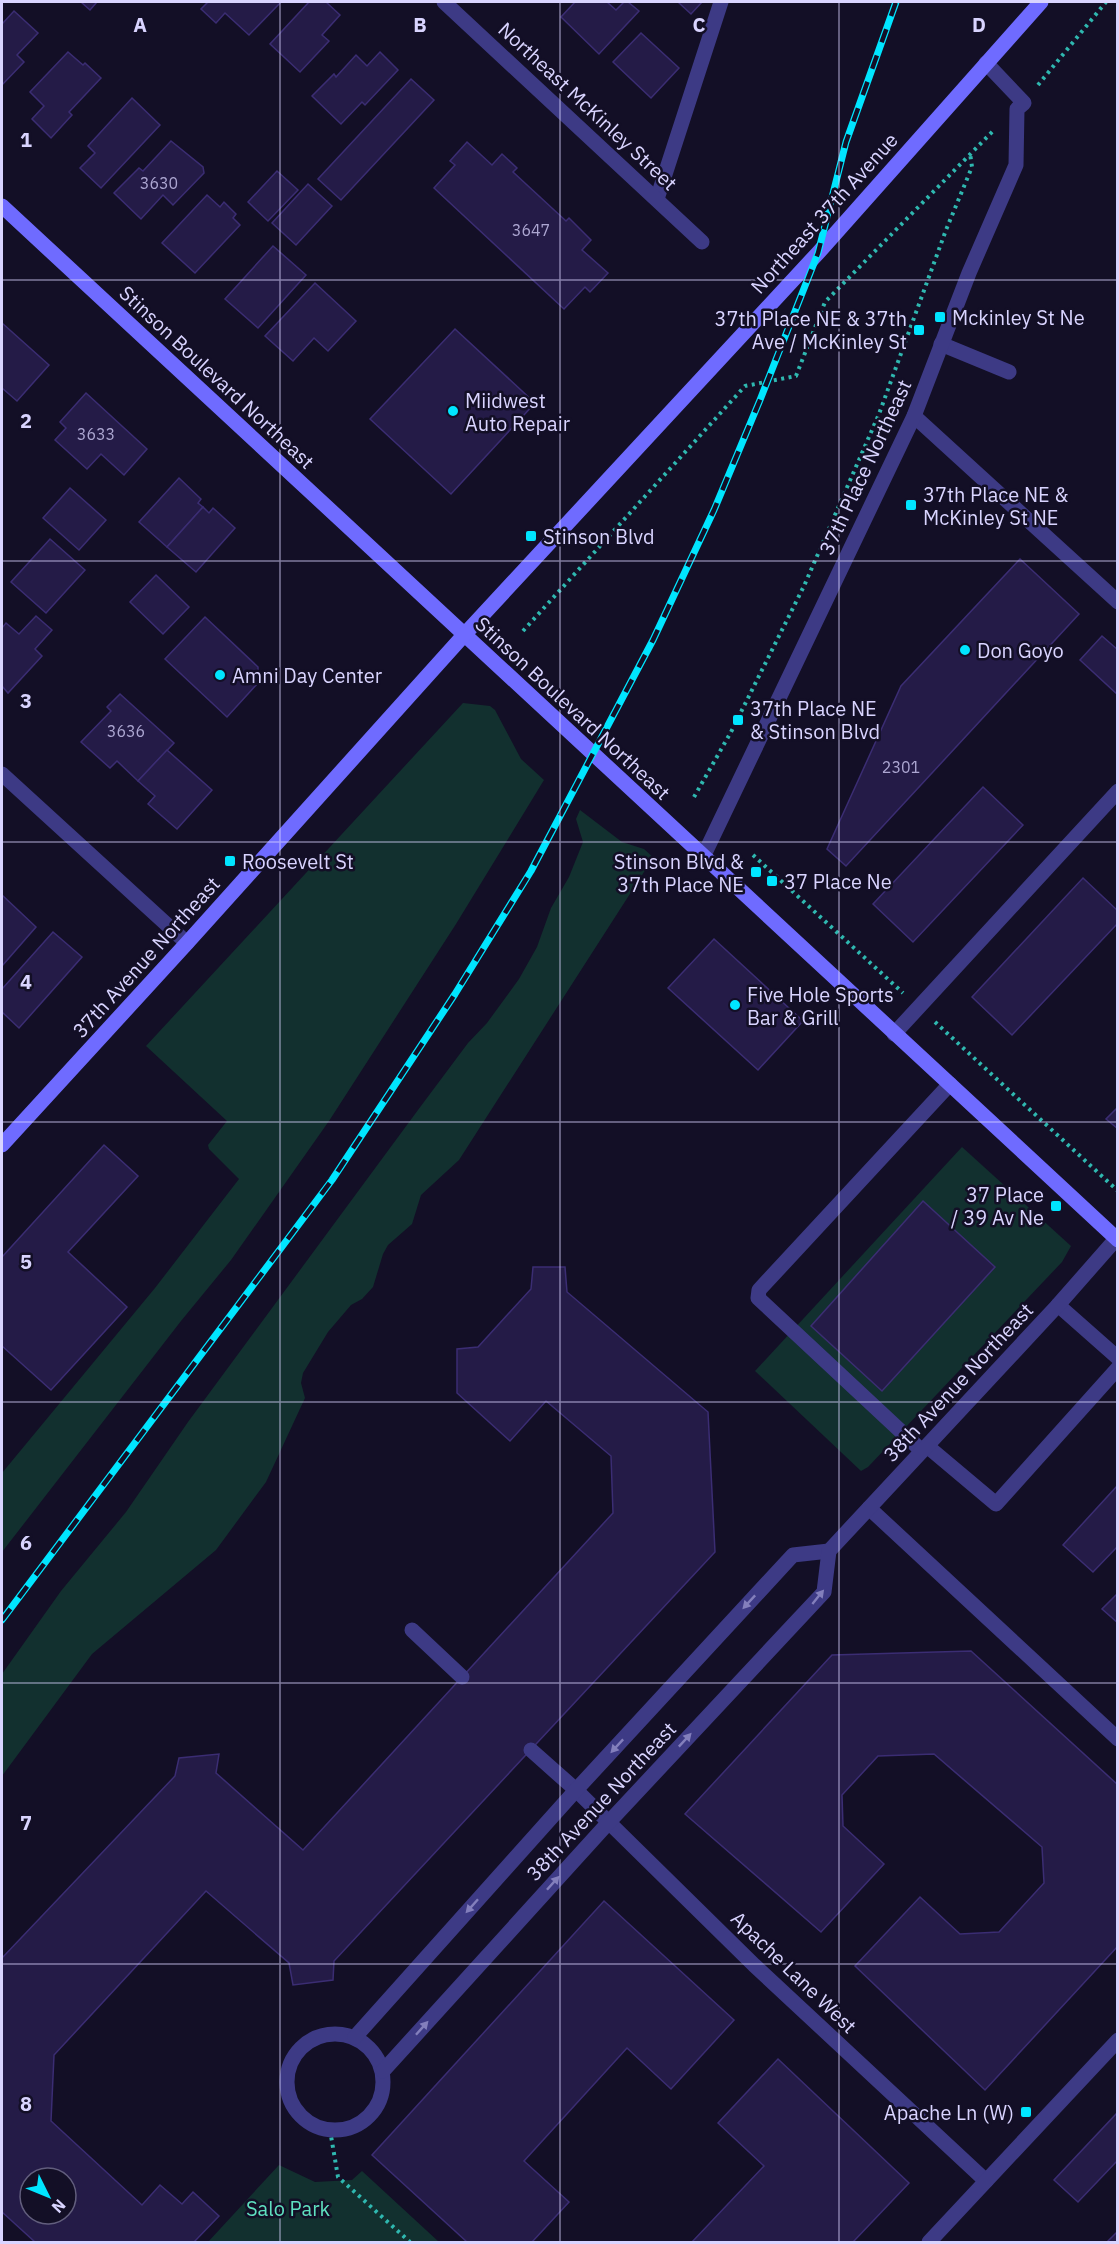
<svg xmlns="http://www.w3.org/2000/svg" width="1119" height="2244" viewBox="0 0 1119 2244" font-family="'IBM Plex Sans',sans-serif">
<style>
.green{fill:#12302f}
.building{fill:#241b47;stroke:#3b2d73;stroke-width:1.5;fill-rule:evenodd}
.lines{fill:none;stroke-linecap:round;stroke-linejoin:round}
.path{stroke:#2fb8b0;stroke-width:4;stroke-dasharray:3 4.5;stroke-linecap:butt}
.lane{stroke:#3d3a85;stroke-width:15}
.street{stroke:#3d3a85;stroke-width:15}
.secondary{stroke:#6f6bff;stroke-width:15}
.rail-casing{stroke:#00e5ff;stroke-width:7}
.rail{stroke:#130f26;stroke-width:4.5;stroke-dasharray:14;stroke-linecap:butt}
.oneway{fill:#837fbc}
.grid{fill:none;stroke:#d9d4ff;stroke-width:1.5;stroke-opacity:0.55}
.poi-dot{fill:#00e5ff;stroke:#130f26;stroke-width:2}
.labels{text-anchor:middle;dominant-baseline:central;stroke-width:5;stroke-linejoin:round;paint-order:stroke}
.number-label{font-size:16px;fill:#aca6d1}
.street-label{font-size:20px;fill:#d9d4ff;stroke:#130f26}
.poi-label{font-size:20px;fill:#d9d4ff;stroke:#130f26;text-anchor:start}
.park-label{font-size:20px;fill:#5fe0c0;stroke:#130f26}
.grid-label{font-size:20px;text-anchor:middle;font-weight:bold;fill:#d9d4ff;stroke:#130f26;stroke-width:5;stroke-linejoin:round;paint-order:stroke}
</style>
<rect width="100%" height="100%" fill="#130f26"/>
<g class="green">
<path d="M463 703 490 706 495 710 521 759 544 780 456 924 329 1121 231 1260 181 1321 2 1552V1473L155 1288 239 1179 209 1149 208 1145 227 1121 146 1046Z"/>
<path d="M580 810 622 842 644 849 655 859 644 872 459 1160 421 1195 412 1224 388 1245 383 1254 373 1287 362 1299 351 1305 328 1332 303 1373 301 1383 305 1398 266 1482 216 1550 92 1654 2 1776V1674L61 1591 126 1512 188 1422 418 1110 468 1043 487 1023 519 979 537 947 551 908 569 877 583 842 576 819Z"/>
<path d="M962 1147 1071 1246 1062 1262 868 1467 861 1471 755 1371Z"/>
<path d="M279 2165 315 2182 352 2180 362 2171 439 2242H208Z"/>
</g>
<g class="building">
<path d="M81 2H97L90 10Z"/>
<path d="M208 2H281L249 35 225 13 216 23 201 9Z"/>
<path d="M309 2H326L340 15 322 35 329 41 300 72 270 44Z"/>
<path d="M575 2H607L616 10 624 2H628L639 11 599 54 561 17Z"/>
<path d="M678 2H702L691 14Z"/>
<path d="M14 11 38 33 17 55 24 62 2 85V24Z"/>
<path d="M641 33 679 68 651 98 613 62Z"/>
<path d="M68 52 83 65 85 63 101 78 69 112 72 115 51 138 32 119 44 106 30 92Z"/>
<path d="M380 52 398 70 365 105 362 102 341 124 312 96 334 74 336 77 356 55 367 66Z"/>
<path d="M411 79 434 100 341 200 318 179Z"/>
<path d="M132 98 160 125 101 188 80 168 95 153 88 146Z"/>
<path d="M171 141 203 167 204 173 173 205 163 195 141 219 114 193 139 168 143 171Z"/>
<path d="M467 142 492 165 502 154 517 168 513 172 566 221 569 218 591 240 582 250 608 273 590 292 585 287 564 309 434 188 455 165 450 161Z"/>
<path d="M277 171 298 190 268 221 248 202Z"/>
<path d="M308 184 332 206 296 245 272 223Z"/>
<path d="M207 195 220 207 224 202 236 214 233 218 240 225 195 273 162 243Z"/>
<path d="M273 246 306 275 258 328 225 299Z"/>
<path d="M315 283 356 321 328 351 314 338 293 361 265 336Z"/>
<path d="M2 323 49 365 17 401 2 388Z"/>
<path d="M455 329 535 403 451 494 370 419Z"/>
<path d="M86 393 147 449 124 475 101 454 87 469 55 440 66 428 60 422Z"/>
<path d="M179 478 201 499 198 503 203 507 167 547 139 522Z"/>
<path d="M70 488 106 520 79 550 43 518Z"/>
<path d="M203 507 209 513 213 508 235 528 196 572 167 547Z"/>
<path d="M50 539 85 570 46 613 11 582Z"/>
<path d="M1020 559 1079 614 846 866 827 849 901 686Z"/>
<path d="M156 575 189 607 163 634 130 602Z"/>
<path d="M36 616 52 630 35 649 42 656 8 693 2 686V628L6 623 19 634Z"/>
<path d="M205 617 258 667V683L227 717 165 659Z"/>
<path d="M1102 636 1118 650V695L1080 660Z"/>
<path d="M120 694 174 743 138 781 117 761 110 768 81 742 111 711 107 707Z"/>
<path d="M167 750 212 790 177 829 148 804 155 796 138 781Z"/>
<path d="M983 787 1023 825 913 942 873 904Z"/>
<path d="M1083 878 1118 911V923L1012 1035 972 997Z"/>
<path d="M2 895 36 927 2 966Z"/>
<path d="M53 932 82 957 19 1028 2 1012V989Z"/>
<path d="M714 939 803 1021 758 1070 668 988Z"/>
<path d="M1118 1107V1129L1106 1119Z"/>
<path d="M104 1145 138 1176 68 1252 127 1307 51 1390 2 1346V1257Z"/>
<path d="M923 1201 995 1267 882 1391 811 1326Z"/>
<path d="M533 1267H565L567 1292 708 1412 715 1552 334 1961 333 1980 293 1985 289 1963 206 1891 54 2055 51 2121 142 2205 160 2185 182 2204 193 2192 219 2216 194 2242H35L2 2212V1958L175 1776 179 1758 219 1754 216 1773 303 1850 613 1513 611 1456 546 1401 510 1441 457 1393V1349L478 1347 531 1289ZM30 2178H66V2214H30Z"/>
<path d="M1118 1485V1546L1093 1572 1063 1545Z"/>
<path d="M1118 1593V1623L1102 1609Z"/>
<path d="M971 1651 1118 1785V1946L985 2090 855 1966 920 1897 960 1934 999 1932 1044 1883 1042 1847 934 1754 878 1756 842 1795 843 1826 884 1864 821 1932 685 1814 832 1655Z"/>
<path d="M604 1901 734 2020 671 2089 627 2048 524 2161 569 2202 532 2242H467L372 2155Z"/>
<path d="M778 2059 909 2183 853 2242H692L764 2166 718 2123Z"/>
<path d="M1118 2112V2160L1078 2202 1054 2180Z"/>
<path d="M1118 2231V2242H1107Z"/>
</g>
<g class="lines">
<g class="path">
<path d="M1038 85 1106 2"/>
<path d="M523 631 745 386 796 376 825 302 993 131"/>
<path d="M694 797 731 732 804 586 879 414 946 230 972 167 970 153"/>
<path d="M753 855 903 993"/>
<path d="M935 1022 1118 1191"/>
<path d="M330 2130 338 2177 410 2242"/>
</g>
<g class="lane">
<path d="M657 199 721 2"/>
<path d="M941 344 1009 372"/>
<path d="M894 1034 1118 791"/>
<path d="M1058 1305 1118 1358"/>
<path d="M927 1446 996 1504 1118 1368"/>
<path d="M922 1451 758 1298 759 1290 950 1084"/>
<path d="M869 1508 1118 1739"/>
<path d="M412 1630 462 1677"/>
<path d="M531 1750 576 1790"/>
</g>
<g class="street">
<path d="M444 2 702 242"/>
<path d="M914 416 1118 602"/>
<path d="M2 774 187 943"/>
<path d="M703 857 914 416 969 273 1016 165 1017 109 1024 103 986 63"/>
<path d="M576 1790 754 1965 986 2181"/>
<circle cx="335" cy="2082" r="48"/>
<path d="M355 2037 576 1790 793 1555 829 1551"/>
<path d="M383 2071 609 1822 824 1592 829 1551 1058 1305 1116 1239"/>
<path d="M929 2242 1118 2040"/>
</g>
<g class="secondary">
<path d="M2 206 1118 1240"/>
<path d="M2 1145 187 943 464 635 818 253 1041 2"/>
</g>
<defs>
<path id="rail" d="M2 1620 332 1180 455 994 531 871 653 640 714 510 760 400 818 253 846 142 896 2"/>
</defs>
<use href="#rail" class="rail-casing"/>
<use href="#rail" class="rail"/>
</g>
<defs><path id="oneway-solid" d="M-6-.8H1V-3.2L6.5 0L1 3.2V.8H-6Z" transform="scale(1.5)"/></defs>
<g class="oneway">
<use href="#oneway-solid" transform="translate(818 1597) rotate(-51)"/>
<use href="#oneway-solid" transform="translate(749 1602) rotate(133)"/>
<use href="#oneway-solid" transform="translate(685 1740) rotate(-47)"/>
<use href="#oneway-solid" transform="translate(617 1746) rotate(133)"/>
<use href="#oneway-solid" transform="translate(553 1883) rotate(-48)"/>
<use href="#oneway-solid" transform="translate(472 1906) rotate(132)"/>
<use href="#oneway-solid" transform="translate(422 2028) rotate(-48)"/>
</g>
<path class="grid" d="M280 2V2242M560 2V2242M839 2V2242M2 280H1118M2 561H1118M2 842H1118M2 1122H1118M2 1402H1118M2 1683H1118M2 1964H1118"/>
<g class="poi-dot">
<rect x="934" y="311" width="12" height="12" rx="3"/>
<rect x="913" y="324" width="12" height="12" rx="3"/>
<circle cx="453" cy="411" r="6"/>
<rect x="905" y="499" width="12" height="12" rx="3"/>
<rect x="525" y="530" width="12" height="12" rx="3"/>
<circle cx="965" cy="650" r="6"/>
<circle cx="220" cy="675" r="6"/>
<rect x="732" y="714" width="12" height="12" rx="3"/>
<rect x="224" y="855" width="12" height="12" rx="3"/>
<rect x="750" y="866" width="12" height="12" rx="3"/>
<rect x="766" y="875" width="12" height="12" rx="3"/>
<circle cx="735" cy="1005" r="6"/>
<rect x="1050" y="1200" width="12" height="12" rx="3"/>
<rect x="1020" y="2106" width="12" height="12" rx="3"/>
</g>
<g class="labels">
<g class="number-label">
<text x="159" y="183">3630</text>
<text x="531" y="230">3647</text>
<text x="96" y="434">3633</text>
<text x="126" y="731">3636</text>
<text x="901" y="767">2301</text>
</g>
<g class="street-label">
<text transform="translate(588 106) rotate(43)">Northeast McKinley Street</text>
<text transform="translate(824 213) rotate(-48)">Northeast 37th Avenue</text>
<text transform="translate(217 377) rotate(43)">Stinson Boulevard Northeast</text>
<text transform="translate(865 467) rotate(-65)">37th Place Northeast</text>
<text transform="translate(573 708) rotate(43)">Stinson Boulevard Northeast</text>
<text transform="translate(146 957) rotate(-48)">37th Avenue Northeast</text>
<text transform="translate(958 1382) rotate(-47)">38th Avenue Northeast</text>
<text transform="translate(601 1801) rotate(-47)">38th Avenue Northeast</text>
<text transform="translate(794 1972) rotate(44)">Apache Lane West</text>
</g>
<g class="poi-label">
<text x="952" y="317">Mckinley St Ne</text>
<text x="907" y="318" text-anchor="end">37th Place NE &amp; 37th<tspan x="907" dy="23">Ave / McKinley St</tspan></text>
<text x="465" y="400">Miidwest<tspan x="465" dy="23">Auto Repair</tspan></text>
<text x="923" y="494">37th Place NE &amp;<tspan x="923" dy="23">McKinley St NE</tspan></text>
<text x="543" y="536">Stinson Blvd</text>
<text x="977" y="650">Don Goyo</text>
<text x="232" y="675">Amni Day Center</text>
<text x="750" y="708">37th Place NE<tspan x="750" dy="23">&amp; Stinson Blvd</tspan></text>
<text x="242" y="861">Roosevelt St</text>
<text x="744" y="861" text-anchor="end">Stinson Blvd &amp;<tspan x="744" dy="23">37th Place NE</tspan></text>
<text x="784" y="881">37 Place Ne</text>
<text x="747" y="994">Five Hole Sports<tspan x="747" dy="23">Bar &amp; Grill</tspan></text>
<text x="1044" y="1194" text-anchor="end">37 Place<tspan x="1044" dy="23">/ 39 Av Ne</tspan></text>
<text x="1014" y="2112" text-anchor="end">Apache Ln (W)</text>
</g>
<g class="park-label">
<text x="288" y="2208">Salo Park</text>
</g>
</g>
<g class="grid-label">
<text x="140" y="32">A</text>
<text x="420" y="32">B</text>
<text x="699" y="32">C</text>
<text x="979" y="32">D</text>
<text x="26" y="147">1</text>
<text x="26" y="428">2</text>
<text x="26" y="708">3</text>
<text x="26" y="989">4</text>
<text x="26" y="1269">5</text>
<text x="26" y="1550">6</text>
<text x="26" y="1830">7</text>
<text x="26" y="2111">8</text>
</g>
<rect width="1119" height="2244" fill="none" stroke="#d9d4ff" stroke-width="6"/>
<g transform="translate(48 2196) rotate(133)"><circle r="28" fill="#130f26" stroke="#625e7d" stroke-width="1.5"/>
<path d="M0-4.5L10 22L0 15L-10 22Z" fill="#00e5ff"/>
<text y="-9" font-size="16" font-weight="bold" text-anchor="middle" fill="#d9d4ff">N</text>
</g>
</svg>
